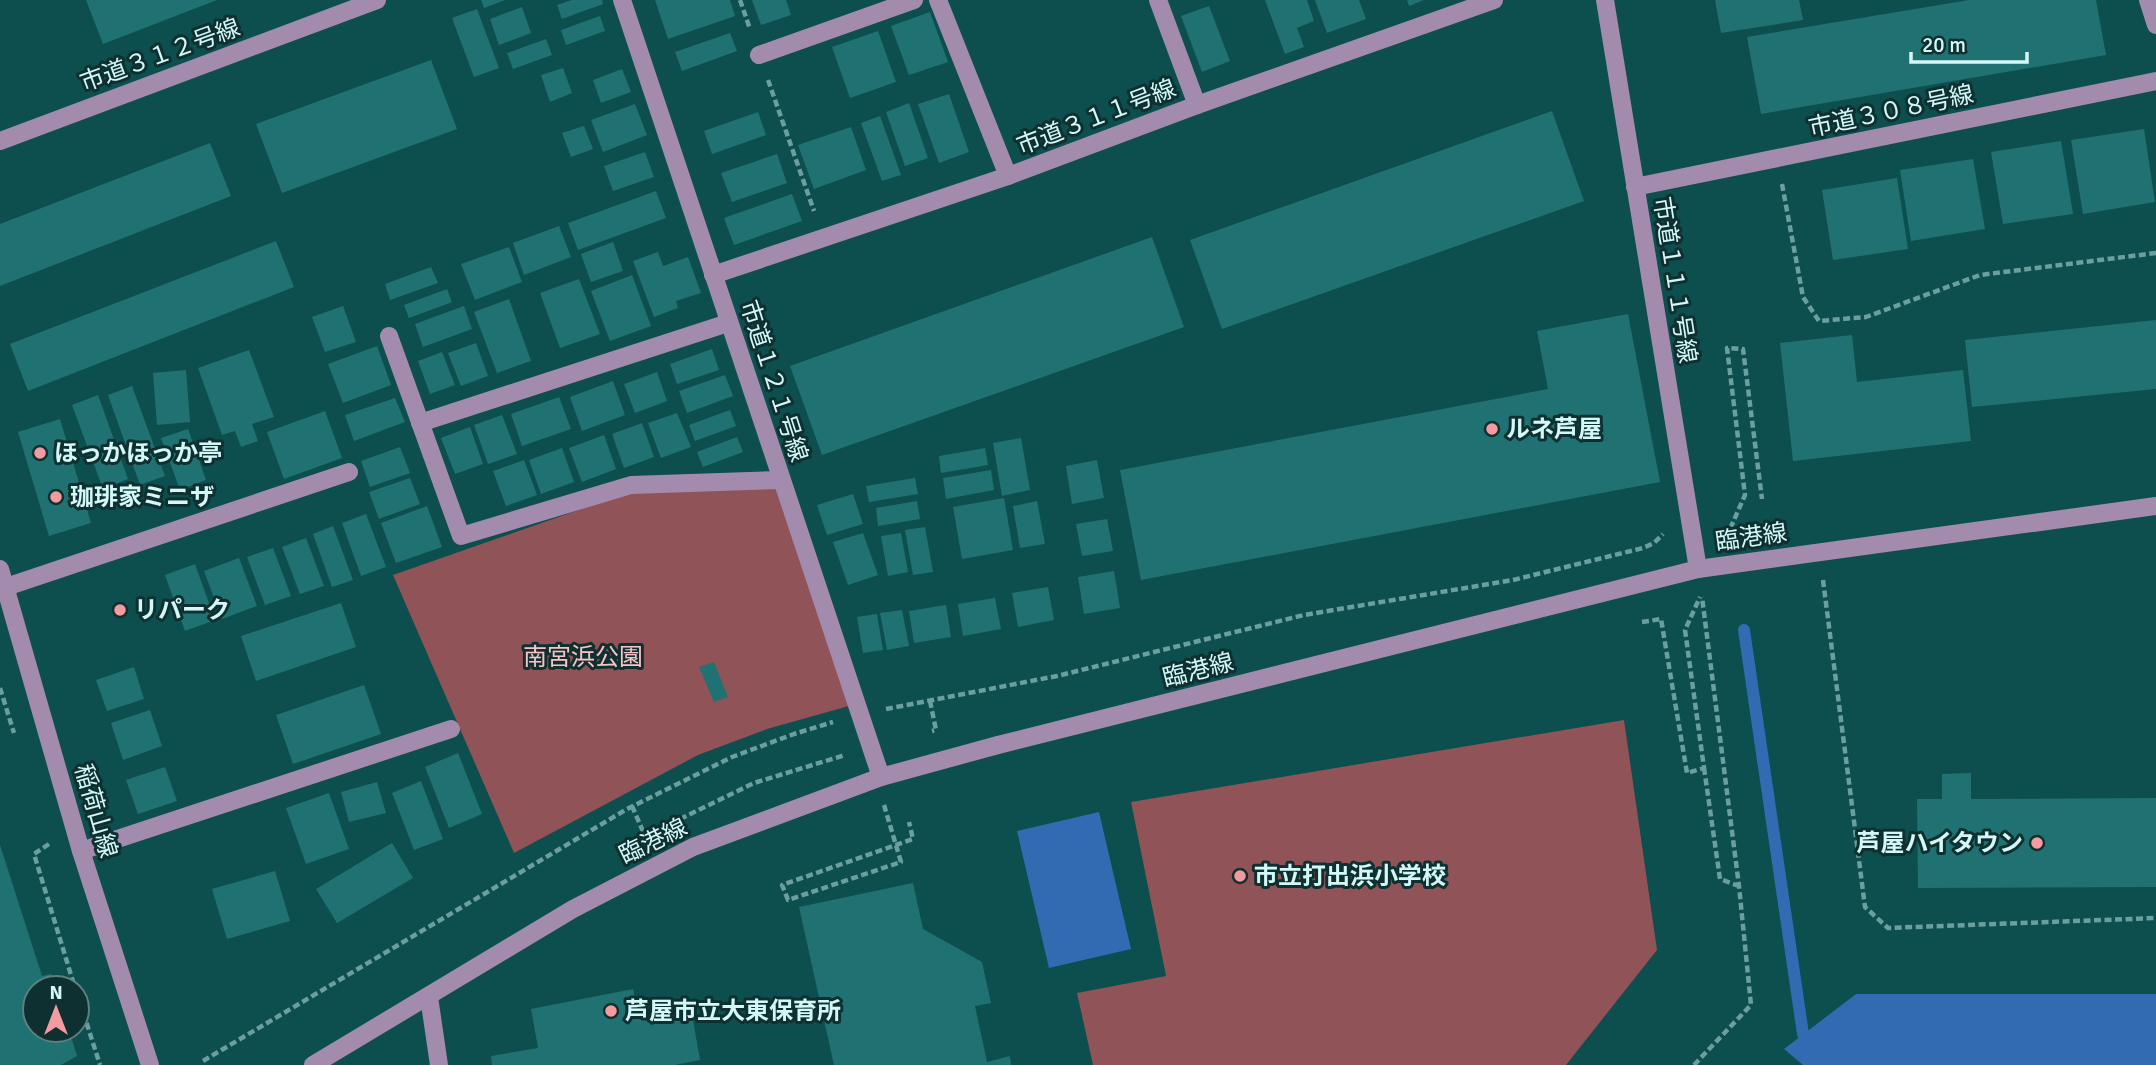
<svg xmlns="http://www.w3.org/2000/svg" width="2156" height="1065" viewBox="0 0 2156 1065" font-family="Signika,'Noto Sans JP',sans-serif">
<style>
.green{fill:#8f5358}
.water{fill:#326bb2}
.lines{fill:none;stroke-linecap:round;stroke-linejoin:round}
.stream{stroke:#326bb2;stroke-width:12}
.building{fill:#207272}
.path{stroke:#6b9e9e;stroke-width:4.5;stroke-dasharray:7 3.5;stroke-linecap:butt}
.minor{stroke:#a38bad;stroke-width:18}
.poi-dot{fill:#f49aa1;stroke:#0f3030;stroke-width:2.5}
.labels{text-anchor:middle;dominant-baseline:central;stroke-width:6;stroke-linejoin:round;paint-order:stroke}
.street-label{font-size:24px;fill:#d3f8f7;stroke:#0f3030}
.poi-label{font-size:24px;font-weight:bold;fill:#d3f8f7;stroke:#0f3030;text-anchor:start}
.park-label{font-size:24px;fill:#f9c3c5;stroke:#0f3030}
</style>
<rect width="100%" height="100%" fill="#0d4e4e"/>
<g class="green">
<path d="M775 487 849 706 767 729 698 755 514 853 393 575 630 492Z"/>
<path d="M1624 720 1657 950 1566 1065H1093L1077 993 1166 976 1131 802Z"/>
</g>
<g class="water">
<path d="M1099 812 1131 949 1049 968 1017 831Z"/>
<path d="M1856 994H2156V1065H1803L1784 1049Z"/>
</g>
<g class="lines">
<path class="stream" d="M1744 630 1803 1034"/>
</g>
<g class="building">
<path d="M86 0H217L103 44Z"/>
<path d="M481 0H505L484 8Z"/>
<path d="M572 0H602L603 4 562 19 557 5Z"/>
<path d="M655 0H730L735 16 668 39Z"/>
<path d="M752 0H786L791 15 761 25Z"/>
<path d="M1265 0H1307L1314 21 1297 28 1304 47 1285 54Z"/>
<path d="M1315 0H1359L1366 19 1327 33Z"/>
<path d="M1407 0H1424L1409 6Z"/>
<path d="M1715 0H1799L1803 20 1721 33Z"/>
<path d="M1969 0H2096L2106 55 1761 114 1747 37Z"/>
<path d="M1209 6 1230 61 1202 72 1181 16Z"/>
<path d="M522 7 531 33 499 45 490 19Z"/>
<path d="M477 9 499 68 474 77 452 18Z"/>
<path d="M930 12 948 62 909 75 891 26Z"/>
<path d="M600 16 605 31 566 45 561 30Z"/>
<path d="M878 31 896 82 850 98 832 47Z"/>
<path d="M730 33 737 51 682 71 675 52Z"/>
<path d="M546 39 552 55 513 69 507 53Z"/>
<path d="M431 60 457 129 282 193 256 124Z"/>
<path d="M563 68 572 93 550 102 541 75Z"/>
<path d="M622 69 631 92 601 103 593 80Z"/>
<path d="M949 94 969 152 939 163 918 104Z"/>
<path d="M909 103 928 158 905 166 886 112Z"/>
<path d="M635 104 647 135 603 152 591 120Z"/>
<path d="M1552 111 1584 201 1222 329 1190 240Z"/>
<path d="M758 112 766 135 712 154 704 131Z"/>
<path d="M880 116 901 175 882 181 861 123Z"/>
<path d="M584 126 593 149 571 157 562 133Z"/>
<path d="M851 127 866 170 814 189 798 145Z"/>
<path d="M2144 129 2155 202 2083 214 2071 140Z"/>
<path d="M2061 141 2073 214 2003 224 1991 152Z"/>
<path d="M210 143 231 196 0 286V224Z"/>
<path d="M645 152 654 177 613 191 604 166Z"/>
<path d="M777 154 787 183 732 202 721 173Z"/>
<path d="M1973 159 1985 229 1911 241 1900 170Z"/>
<path d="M1897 178 1908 249 1833 260 1822 190Z"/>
<path d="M656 191 666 218 578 250 568 223Z"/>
<path d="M792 194 802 221 734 245 724 218Z"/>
<path d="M559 226 571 257 524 275 513 243Z"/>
<path d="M1152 237 1184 327 822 455 790 366Z"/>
<path d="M276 241 294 287 28 391 10 344Z"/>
<path d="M613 242 623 271 591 282 581 254Z"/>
<path d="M509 247 522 282 475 300 461 264Z"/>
<path d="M658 252 663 266 688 257 701 293 676 301 678 308 654 317 633 261Z"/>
<path d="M431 267 438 283 390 300 385 284Z"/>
<path d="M632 275 651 326 610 341 591 291Z"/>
<path d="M579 279 600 334 560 348 540 293Z"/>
<path d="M447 289 452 302 409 318 404 305Z"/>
<path d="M509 299 531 361 497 373 474 312Z"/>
<path d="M343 306 356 342 325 352 312 317Z"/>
<path d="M464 306 472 329 423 347 415 324Z"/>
<path d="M1628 314 1660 482 1141 580 1120 470 1548 389 1537 331Z"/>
<path d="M2156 320V389L1972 407 1965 340Z"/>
<path d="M1852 335 1857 382 1963 370 1971 441 1793 461 1780 343Z"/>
<path d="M476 343 488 376 461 386 448 353Z"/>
<path d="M377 346 391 385 343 403 328 364Z"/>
<path d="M712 349 719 370 677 384 670 364Z"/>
<path d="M249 350 274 417 252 424 258 441 241 447 235 431 222 435 198 368Z"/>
<path d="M442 352 455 385 430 394 418 361Z"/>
<path d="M186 370 190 422 157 425 153 373Z"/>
<path d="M657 372 667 401 635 413 624 384Z"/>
<path d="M725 375 733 396 687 413 679 391Z"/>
<path d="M613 381 625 415 582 431 570 397Z"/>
<path d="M132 386 165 476 140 485 108 395Z"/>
<path d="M98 395 128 479 103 489 72 405Z"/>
<path d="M559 397 571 429 522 446 511 414Z"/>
<path d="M395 398 405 422 354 441 345 415Z"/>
<path d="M730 410 736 426 695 441 689 425Z"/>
<path d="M325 411 342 458 284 479 267 432Z"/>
<path d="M677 413 691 447 661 458 648 423Z"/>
<path d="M502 415 517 454 488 464 474 425Z"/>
<path d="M60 419 91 523 49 536 18 432Z"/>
<path d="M642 423 654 457 624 468 612 434Z"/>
<path d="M470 427 483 464 455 474 441 438Z"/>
<path d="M188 429 206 480 180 490 161 438Z"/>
<path d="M604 435 616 469 582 482 569 448Z"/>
<path d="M737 437 743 452 703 467 697 452Z"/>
<path d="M1021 438 1030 490 1002 496 993 443Z"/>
<path d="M400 447 410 473 370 487 361 461Z"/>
<path d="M562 448 574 482 541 494 529 460Z"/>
<path d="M985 448 988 465 941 473 939 456Z"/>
<path d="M524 460 537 495 506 506 493 471Z"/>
<path d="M1097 460 1104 498 1072 504 1066 466Z"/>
<path d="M991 470 994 490 946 499 943 478Z"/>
<path d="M410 478 420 504 379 519 369 492Z"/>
<path d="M915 478 918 494 869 502 866 486Z"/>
<path d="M853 494 863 524 827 535 817 505Z"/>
<path d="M1004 498 1013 550 962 559 953 507Z"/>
<path d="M917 501 920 519 878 526 876 508Z"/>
<path d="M1037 501 1045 544 1020 548 1013 506Z"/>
<path d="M427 506 442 547 396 563 381 523Z"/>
<path d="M366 514 386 567 361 576 342 523Z"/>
<path d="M1107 519 1113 551 1082 556 1076 524Z"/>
<path d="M333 526 353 580 332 587 313 534Z"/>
<path d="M925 527 933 572 913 575 905 530Z"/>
<path d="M863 533 878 575 848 585 833 542Z"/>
<path d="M901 533 908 572 888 576 881 536Z"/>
<path d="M306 538 324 586 300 594 282 547Z"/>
<path d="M273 548 291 596 265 605 247 557Z"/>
<path d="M239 558 257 606 222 619 204 571Z"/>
<path d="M195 564 215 620 185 631 165 575Z"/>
<path d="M1114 571 1120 608 1084 614 1078 577Z"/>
<path d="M1048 587 1054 620 1018 627 1012 593Z"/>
<path d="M995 598 1001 629 963 636 958 604Z"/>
<path d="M341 603 356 647 256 681 241 636Z"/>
<path d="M946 605 951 637 914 643 909 611Z"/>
<path d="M902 610 909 646 887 650 880 613Z"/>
<path d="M877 614 883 650 863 653 857 617Z"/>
<path d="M714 662 728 697 714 702 699 667Z"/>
<path d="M134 667 144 699 107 711 96 680Z"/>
<path d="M364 685 381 734 293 764 276 715Z"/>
<path d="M150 710 162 746 123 760 111 723Z"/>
<path d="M458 753 482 814 449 828 425 767Z"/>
<path d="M165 767 177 801 138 814 126 780Z"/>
<path d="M1971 773V799L2156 798V887L1918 888 1917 799H1942V774Z"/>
<path d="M421 781 443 839 414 850 392 793Z"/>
<path d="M377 782 386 813 349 822 341 792Z"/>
<path d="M329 793 349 849 306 864 286 808Z"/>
<path d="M392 843 413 878 337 923 316 889Z"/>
<path d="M0 845 42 976 51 974 55 988H35V1030H69L77 1056 61 1065H0Z"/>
<path d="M275 871 290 921 227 939 212 889Z"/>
<path d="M913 883 923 929 982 962 991 1003 975 1006 987 1062 1010 1056 1011 1065H834L799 907Z"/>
<path d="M633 989 639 1019 691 1009 700 1060 675 1065H492L491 1056 538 1048 531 1009Z"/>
</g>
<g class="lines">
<g class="path">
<path d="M740 0 750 29"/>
<path d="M768 80 814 211"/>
<path d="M1782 184 1803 297 1819 321 1866 317 1980 275 2156 253"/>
<path d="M1726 538 1745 495 1727 348 1743 349 1762 499"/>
<path d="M1823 580 1865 907 1888 928 2156 918"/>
<path d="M1642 622 1661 619 1687 773 1704 768 1685 630 1700 597"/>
<path d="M0 688 14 733"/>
<path d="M930 701 936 730 932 731"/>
<path d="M886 709 1057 676 1304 615 1513 580 1643 548 1654 543 1663 534"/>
<path d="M1704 768 1720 879 1739 886"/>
<path d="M884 805 901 862 788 900 782 885 913 839 909 822"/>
<path d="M632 806 645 836 663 827"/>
<path d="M680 819 754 783 845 755"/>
<path d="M49 844 34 854 75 988"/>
<path d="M77 993 100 1065"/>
<path d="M203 1061 627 809 732 757 794 734 833 722"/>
<path d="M1694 1065 1751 1005 1739 886 1702 597"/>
</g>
<g class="minor">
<path d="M622 0 881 777"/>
<path d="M938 0 1008 176"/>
<path d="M1158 0 1197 105"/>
<path d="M1605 0 1698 569"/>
<path d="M2148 0 2156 25"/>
<path d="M759 55 914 0"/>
<path d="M0 141 377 0"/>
<path d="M1635 187 2156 81"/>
<path d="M713 275 1008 176 1197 105 1494 0"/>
<path d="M389 336 461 536 631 485 780 480"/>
<path d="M420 423 728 323"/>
<path d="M0 569 81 851 150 1065"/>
<path d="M6 587 349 472"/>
<path d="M81 851 451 729"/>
<path d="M429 997 439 1065"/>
<path d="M313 1065 573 909 693 847 881 777 998 745 1698 569 2156 506"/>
</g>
</g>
<g class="poi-dot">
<circle cx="1492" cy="429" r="7"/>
<circle cx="40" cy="453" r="7"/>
<circle cx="56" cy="497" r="7"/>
<circle cx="120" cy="610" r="7"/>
<circle cx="2037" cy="843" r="7"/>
<circle cx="1240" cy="876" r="7"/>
<circle cx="611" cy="1011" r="7"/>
</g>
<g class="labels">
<g class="street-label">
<text transform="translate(160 55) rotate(-20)">市道３１２号線</text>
<text transform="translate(1891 111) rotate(-12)">市道３０８号線</text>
<text transform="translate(1096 117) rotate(-21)">市道３１１号線</text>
<text transform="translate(1675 280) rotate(81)">市道１１１号線</text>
<text transform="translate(774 381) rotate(72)">市道１２１号線</text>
<text transform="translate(1751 537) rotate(-8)">臨港線</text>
<text transform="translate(1198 670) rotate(-14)">臨港線</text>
<text transform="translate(96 811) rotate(74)">稲荷山線</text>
<text transform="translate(653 841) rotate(-26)">臨港線</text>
</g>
<g class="poi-label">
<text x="1506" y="429">ルネ芦屋</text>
<text x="54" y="453">ほっかほっか亭</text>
<text x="70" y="497">珈琲家ミニザ</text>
<text x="134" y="610">リパーク</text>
<text x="2023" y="843" text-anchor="end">芦屋ハイタウン</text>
<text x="1254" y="876">市立打出浜小学校</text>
<text x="625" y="1011">芦屋市立大東保育所</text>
</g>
<g class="park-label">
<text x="583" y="657">南宮浜公園</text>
</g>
</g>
<g transform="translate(56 1009)"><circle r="33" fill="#0f3030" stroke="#5d8080" stroke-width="2"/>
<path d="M0-5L12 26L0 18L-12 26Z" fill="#f49aa1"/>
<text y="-10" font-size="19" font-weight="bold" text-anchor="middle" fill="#d3f8f7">N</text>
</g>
<path d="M1911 52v10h116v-10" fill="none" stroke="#d3f8f7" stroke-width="3.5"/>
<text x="1922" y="52" font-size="21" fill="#d3f8f7" stroke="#0f3030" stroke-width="5" paint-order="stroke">20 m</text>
</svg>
